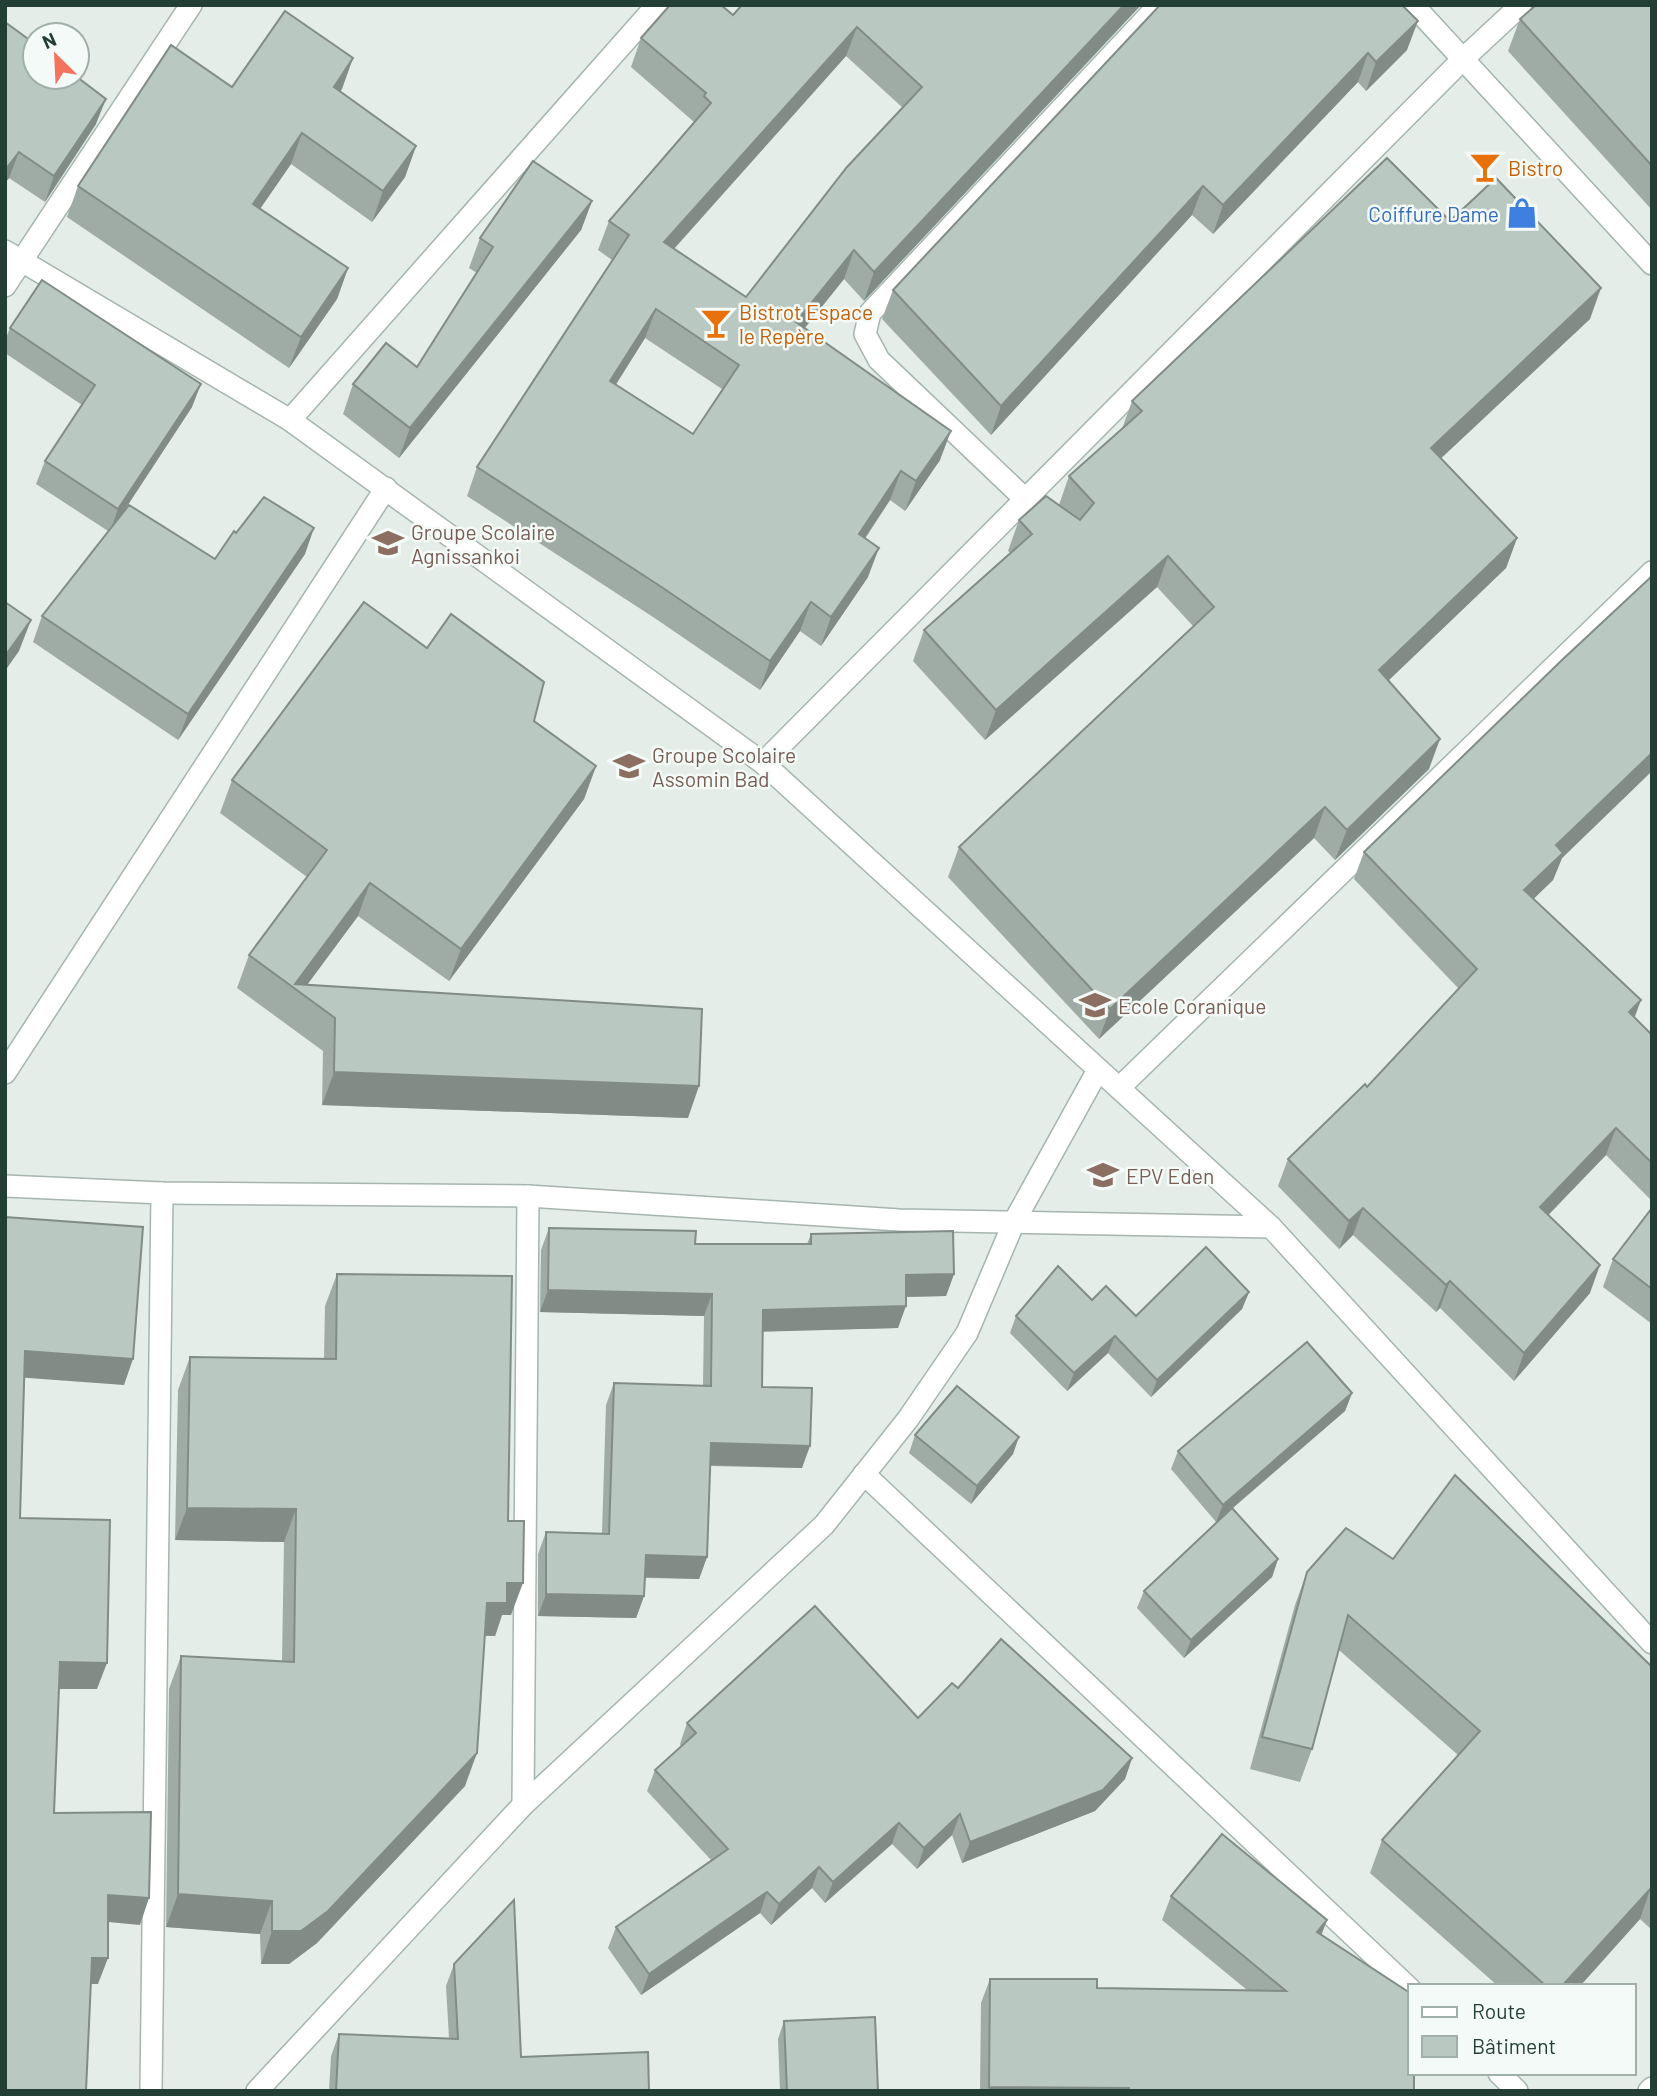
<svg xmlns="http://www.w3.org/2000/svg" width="1657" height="2096" viewBox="0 0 1657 2096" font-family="Barlow,sans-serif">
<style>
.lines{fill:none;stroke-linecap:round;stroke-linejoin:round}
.minor-casing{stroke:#a6b5af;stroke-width:24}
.minor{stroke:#fff;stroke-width:21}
.wall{fill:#9faca6;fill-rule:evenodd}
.shaded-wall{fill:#828c87}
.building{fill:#b9c8c1;stroke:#828c87;stroke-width:2;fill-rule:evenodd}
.labels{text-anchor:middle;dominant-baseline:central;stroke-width:5;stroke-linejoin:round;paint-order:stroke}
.food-label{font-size:21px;fill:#c56008;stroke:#f4faf7;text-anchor:start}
.shop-label{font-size:21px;fill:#366cbe;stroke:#f4faf7;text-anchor:end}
.education-label{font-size:21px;fill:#785e54;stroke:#f4faf7;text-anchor:start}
</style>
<rect width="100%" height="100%" fill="#e4ede8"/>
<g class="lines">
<defs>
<g id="minor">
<path d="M1413 5 1652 264"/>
<path d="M5 251 290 420 763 763 1271 1227 1652 1643"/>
<path d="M5 286 191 5"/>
<path d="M290 420 657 5"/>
<path d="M1025 499 879 360 865 334 870 313 1159 5"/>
<path d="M763 763 1463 59 1521 5"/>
<path d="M5 1073 386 488"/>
<path d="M1119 1088 1652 572"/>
<path d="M5 1186 162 1193 528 1196 899 1220 1271 1227"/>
<path d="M864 1474 1410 1989"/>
<path d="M523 1805 528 1196"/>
<path d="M1499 2073 1517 2091"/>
<path d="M151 2091 162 1193"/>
<path d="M257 2091 523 1805 824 1525 908 1419 967 1333 1014 1222 1098 1070"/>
<path d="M1649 2091 1652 2088"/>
</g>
</defs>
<use href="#minor" class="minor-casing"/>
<use href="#minor" class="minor"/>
</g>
<g class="wall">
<path d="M1141 5 864 301 844 279 805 328 940 460 905 511 890 500 865 539 868 577 821 646 800 631 760 690 653 617 467 496 477 467 612 260 598 250 609 221 694 122 631 67 641 38 733 15ZM846 56 903 108 746 297 674 249ZM645 338 722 389 693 434 616 384Z"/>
<path d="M1160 5 1407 50 1366 91 1358 82 1213 234 1192 215 991 435 882 319 893 290Z"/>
<path d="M1652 5V210L1508 51 1520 19Z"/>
<path d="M5 22 96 124 45 202 9 178 5 183Z"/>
<path d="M353 58 340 92 416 146 405 177 372 222 291 164 260 209 348 268 337 299 289 368 67 217 78 186 232 87Z"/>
<path d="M592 201 581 230 399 458 343 414 353 384 417 367 477 273 469 268 480 238Z"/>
<path d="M1450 221 1590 319 1441 458 1517 538 1506 568 1389 680 1429 769 1335 860 1314 838 1099 1039 948 877 959 847 1193 626 1157 587 985 740 913 661 924 630 1011 553 1008 551 1019 520 1059 505 1069 476 1122 429 1132 401Z"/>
<path d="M10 328 192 407 122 514 215 559 236 533 305 554 178 740 33 642 42 616 108 531 36 484 45 461 82 405 5 353V340Z"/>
<path d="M1652 576V771L1562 858 1553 880 1533 899 1634 1017 1652 1035V1201L1606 1155 1548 1215 1590 1293 1514 1381 1440 1308 1436 1312 1353 1235 1339 1249 1278 1186 1288 1159 1367 1087 1459 989 1354 879 1364 852Z"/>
<path d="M427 648 534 721 596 766 584 799 449 981 358 916 307 985 688 1118 322 1105 323 1051 237 988 249 955 307 877 220 813 232 780Z"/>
<path d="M1652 1208V1324L1603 1287 1613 1259Z"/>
<path d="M549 1228 695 1244H807L811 1234 954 1274 946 1296 906 1297 898 1328 763 1331 762 1387 802 1468 710 1466 707 1557 699 1579 645 1578 644 1596 636 1618 538 1616V1554L546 1532 602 1533 606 1405 614 1383 703 1386 704 1316 540 1312 541 1250Z"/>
<path d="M337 1274 508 1521 511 1615H502L495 1636H485L465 1786 317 1943 289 1964H261L260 1934 166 1927 169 1689 181 1656 282 1661 284 1542 175 1540 178 1390 190 1357 324 1359 325 1306Z"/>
<path d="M1249 1292 1242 1309 1151 1397 1108 1353 1067 1391 1010 1333 1016 1316 1092 1300 1136 1316Z"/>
<path d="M1352 1393 1345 1411 1232 1509 1278 1559 1272 1577 1184 1658 1137 1608 1144 1591 1227 1513 1216 1522 1171 1469 1178 1451Z"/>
<path d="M915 1435 1013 1454 971 1504 909 1453Z"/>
<path d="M1393 1559 1652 1667V1930L1640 1919 1580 1986H1498L1370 1873 1382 1840 1458 1755 1339 1650 1312 1749 1300 1782 1250 1769 1295 1605 1307 1572Z"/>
<path d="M958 1688 1132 1758 1125 1779 1095 1811 962 1863 952 1835 917 1869 892 1844 825 1903 812 1888 771 1925 760 1913 641 1995 608 1948 616 1927 711 1860 647 1791 655 1770 681 1746 680 1744 687 1723 918 1718Z"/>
<path d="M1171 1896 1322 1935 1414 2091H980L981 2003 990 1979 1097 1988 1247 1990 1162 1920Z"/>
<path d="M454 1964 521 2057 649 2091H329L331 2056 339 2034 449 2038 446 1986Z"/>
<path d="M784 2021 878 2091H780L778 2039Z"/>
</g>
<g class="shaded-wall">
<path d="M1124 5H1141L864 301 874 272Z"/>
<path d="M1418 21 1407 50 1366 91 1376 62Z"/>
<path d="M857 27 846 56 654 271 664 242Z"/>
<path d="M1368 53 1358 82 1213 234 1223 205Z"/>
<path d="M353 58 342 89 322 118 334 87Z"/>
<path d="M106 99 96 124 45 202 54 176Z"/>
<path d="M302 133 291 164 242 235 253 204Z"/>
<path d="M416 146 405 177 372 222 383 191Z"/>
<path d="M19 152 9 178 5 183V170Z"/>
<path d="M1203 186 1192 215 991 435 1001 406Z"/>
<path d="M592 201 581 230 399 458 410 428Z"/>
<path d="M854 250 844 279 786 351 796 322Z"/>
<path d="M348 268 337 299 289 368 301 337Z"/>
<path d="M1601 288 1590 319 1420 478 1431 448Z"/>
<path d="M656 309 645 338 600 410 610 381Z"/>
<path d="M201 384 192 407 110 532 118 509Z"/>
<path d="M951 431 940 460 905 511 916 481Z"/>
<path d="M901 471 890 500 848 563 859 534Z"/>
<path d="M314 528 305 554 178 740 188 714Z"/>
<path d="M1517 538 1506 568 1368 700 1379 670Z"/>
<path d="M879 548 868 577 821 646 831 617Z"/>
<path d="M1168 556 1157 587 985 740 996 710Z"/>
<path d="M811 602 800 631 760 690 770 661Z"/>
<path d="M31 620 19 651 5 671V656Z"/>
<path d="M1440 739 1429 769 1335 860 1347 830Z"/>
<path d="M1652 753V771L1562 858 1553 880 1514 918 1524 890 1556 845Z"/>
<path d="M596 766 584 799 449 981 461 949Z"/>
<path d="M1325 807 1314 838 1099 1039 1110 1009Z"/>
<path d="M370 883 358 916 301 993 295 984Z"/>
<path d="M1641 1000 1631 1027 1629 1012Z"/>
<path d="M334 1072 699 1086 688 1118 322 1105Z"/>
<path d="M1616 1128 1606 1155 1530 1234 1540 1207Z"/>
<path d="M1363 1208 1353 1235 1339 1249 1349 1221Z"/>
<path d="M1600 1265 1590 1293 1514 1381 1524 1353Z"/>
<path d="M954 1274 946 1296 898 1297 906 1275Z"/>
<path d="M1450 1281 1440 1308 1436 1312 1446 1285Z"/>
<path d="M548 1290 712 1294 704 1316 540 1312Z"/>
<path d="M1249 1292 1242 1309 1151 1397 1157 1380Z"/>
<path d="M906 1306 898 1328 755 1332 763 1310Z"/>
<path d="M1115 1336 1108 1353 1067 1391 1074 1373Z"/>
<path d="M25 1351 133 1359 124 1385 15 1377Z"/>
<path d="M1352 1393 1345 1411 1216 1522 1223 1505Z"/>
<path d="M1019 1437 1013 1454 971 1504 977 1486Z"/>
<path d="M711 1443 810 1446 802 1468 703 1465Z"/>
<path d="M187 1508 296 1509 284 1542 175 1540Z"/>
<path d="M646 1555 707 1557 699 1579 638 1577Z"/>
<path d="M1278 1559 1272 1577 1184 1658 1191 1640Z"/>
<path d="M507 1583H523L511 1615H502L495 1636 476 1635 487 1603Z"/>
<path d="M546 1594 644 1596 636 1618 538 1616Z"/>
<path d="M60 1662 107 1663 97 1689H51Z"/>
<path d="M477 1753 465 1786 317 1943 289 1964H261L272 1931Z"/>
<path d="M1132 1758 1125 1779 1095 1811 962 1863 970 1842Z"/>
<path d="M960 1814 952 1835 917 1869 924 1848Z"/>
<path d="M899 1823 892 1844 825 1903 833 1882Z"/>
<path d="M819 1867 812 1888 771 1925 779 1904Z"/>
<path d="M1651 1887 1640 1919 1580 1986H1562Z"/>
<path d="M767 1892 760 1913 641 1995 649 1974Z"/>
<path d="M178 1894 272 1901 260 1934 166 1927Z"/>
<path d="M108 1895 149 1898 140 1925 98 1921Z"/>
<path d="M1327 1920 1318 1944 1317 1932Z"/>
<path d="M92 1958H108L98 1984H82Z"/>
<path d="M989 2087 1129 2088 1128 2091H988Z"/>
</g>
<g class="building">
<path d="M670 5H721L733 15 742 5H1124L874 272 854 250 796 322 951 431 916 481 901 471 859 534 879 548 831 617 811 602 770 661 663 588 477 467 629 235 609 221 711 103 704 96 706 93 641 38ZM857 27 922 87 847 167 746 297 664 242ZM656 309 739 365 693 434 610 381Z"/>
<path d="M1160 5H1402L1418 21 1376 62 1368 53 1223 205 1203 186 1001 406 893 290Z"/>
<path d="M1536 5H1652V166L1520 19Z"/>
<path d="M285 11 353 58 334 87 416 146 383 191 302 133 253 204 348 268 301 337 78 186 171 45 232 87Z"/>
<path d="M5 22 35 44V77H77L106 99 54 176 19 152 5 170Z"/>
<path d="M1387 158 1450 221 1496 178 1601 288 1431 448 1517 538 1379 670 1440 739 1347 830 1325 807 1110 1009 959 847 1214 607 1168 556 996 710 924 630 1032 534 1019 520 1046 496 1080 520 1094 503 1069 476 1142 411 1132 401Z"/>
<path d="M533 161 592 201 410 428 353 384 386 343 417 367 493 247 480 238Z"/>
<path d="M42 280 201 384 118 509 45 461 95 385 10 328Z"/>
<path d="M264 497 314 528 188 714 42 616 129 505 215 559 234 531 236 533Z"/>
<path d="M1652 576V753L1556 845 1563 853 1524 890 1641 1000 1629 1012 1652 1035V1163L1616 1128 1540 1207 1600 1265 1524 1353 1450 1281 1446 1285 1363 1208 1349 1221 1288 1159 1365 1084 1367 1087 1477 969 1364 852 1562 660Z"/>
<path d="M5 602 31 620 5 656Z"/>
<path d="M364 602 427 648 451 614 544 682 534 721 596 766 461 949 370 883 295 984 702 1009 699 1086 334 1072 335 1018 249 955 327 850 232 780Z"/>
<path d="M1652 1208V1289L1613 1259Z"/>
<path d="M5 1217 143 1227 133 1359 25 1351 20 1518 110 1520 107 1663 60 1662 54 1813 151 1812 149 1898 108 1895V1958H92L86 2091H5Z"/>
<path d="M549 1228 696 1231 695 1244H811V1234L953 1231 954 1274 906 1275V1306L763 1310 762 1387 812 1388 810 1446 711 1443 707 1557 646 1555 644 1596 546 1594V1532L609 1534 614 1383 711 1386 712 1294 548 1290Z"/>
<path d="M1206 1247 1249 1292 1157 1380 1115 1336 1074 1373 1016 1316 1058 1266 1092 1300 1106 1286 1136 1316Z"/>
<path d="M337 1274 512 1276 508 1521H524L523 1583H507V1603H487L477 1753 328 1911 301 1931H272V1901L178 1894 181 1656 294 1662 296 1509 187 1508 190 1357 336 1359Z"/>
<path d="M1307 1342 1352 1393 1223 1505 1178 1451Z"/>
<path d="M957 1386 1019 1437 977 1486 915 1435Z"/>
<path d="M1455 1475 1652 1667V1887L1562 1986H1546L1382 1840 1480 1731 1348 1615 1312 1749 1262 1737 1307 1572 1346 1528 1393 1559Z"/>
<path d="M1232 1508 1278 1559 1191 1640 1144 1591Z"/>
<path d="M815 1606 918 1718 952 1683 958 1688 1001 1639 1132 1758 1103 1790 970 1842 960 1814 924 1848 899 1823 833 1882 819 1867 779 1904 767 1892 649 1974 616 1927 728 1849 655 1770 696 1733 687 1723Z"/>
<path d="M1222 1834 1327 1920 1317 1932 1410 1993V2073H1414V2091H1129V2088L989 2087 990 1979H1097V1988L1286 1991 1171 1896Z"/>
<path d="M514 1900 521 2057 648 2052 649 2091H336L339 2034 458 2039 454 1964Z"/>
<path d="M875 2017 878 2091H787L784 2021Z"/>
</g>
<defs>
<symbol id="bar-bare" viewBox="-9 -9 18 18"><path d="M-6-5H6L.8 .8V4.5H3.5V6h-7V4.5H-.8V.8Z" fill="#e8710a" stroke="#f4faf7" stroke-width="2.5" paint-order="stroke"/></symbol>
<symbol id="shop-bare" viewBox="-9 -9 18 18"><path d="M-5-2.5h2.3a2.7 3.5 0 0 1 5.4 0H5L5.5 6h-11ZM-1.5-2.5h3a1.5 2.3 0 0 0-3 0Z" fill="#3f7fe0" stroke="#f4faf7" stroke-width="2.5" paint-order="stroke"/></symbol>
<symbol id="school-bare" viewBox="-9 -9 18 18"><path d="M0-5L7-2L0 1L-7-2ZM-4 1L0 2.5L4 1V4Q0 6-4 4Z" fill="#8d6e63" stroke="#f4faf7" stroke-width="2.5" paint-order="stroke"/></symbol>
</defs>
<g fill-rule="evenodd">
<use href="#bar-bare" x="1463" y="145" width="44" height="44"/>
<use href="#shop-bare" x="1500" y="191" width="44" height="44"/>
<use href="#bar-bare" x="694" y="301" width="44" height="44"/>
<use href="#school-bare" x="366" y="521" width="44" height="44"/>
<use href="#school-bare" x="607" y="744" width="44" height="44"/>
<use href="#school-bare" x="1073" y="983" width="44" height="44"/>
<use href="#school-bare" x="1081" y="1153" width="44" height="44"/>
</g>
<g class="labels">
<g class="food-label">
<text x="1508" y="167">Bistro</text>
<text x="739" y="311">Bistrot Espace<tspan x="739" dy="24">le Repère</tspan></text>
</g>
<g class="shop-label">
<text x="1499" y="213">Coiffure Dame</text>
</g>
<g class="education-label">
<text x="411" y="531">Groupe Scolaire<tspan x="411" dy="24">Agnissankoi</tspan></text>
<text x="652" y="754">Groupe Scolaire<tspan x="652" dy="24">Assomin Bad</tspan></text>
<text x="1118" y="1005">Ecole Coranique</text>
<text x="1126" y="1175">EPV Eden</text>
</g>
</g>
<rect width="1657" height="2096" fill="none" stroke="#233f35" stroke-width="14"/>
<rect x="1408" y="1984" width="228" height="91" fill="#f4faf7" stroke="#a0afa9" stroke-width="2"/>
<rect x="1422" y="2007" width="35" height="10" fill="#ffffff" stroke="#a0afa9" stroke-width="2"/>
<text x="1472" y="2019" font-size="21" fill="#233f35">Route</text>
<rect x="1422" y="2036" width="35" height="21" fill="#b9c8c1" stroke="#a0afa9" stroke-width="2"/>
<text x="1472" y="2054" font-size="21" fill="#233f35">Bâtiment</text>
<g transform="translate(56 56) rotate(336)"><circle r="33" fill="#f4faf7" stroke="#a0afa9" stroke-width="2"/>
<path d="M0-5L12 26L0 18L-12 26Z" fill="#f3735c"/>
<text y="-10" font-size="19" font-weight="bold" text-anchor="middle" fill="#233f35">N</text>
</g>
</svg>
